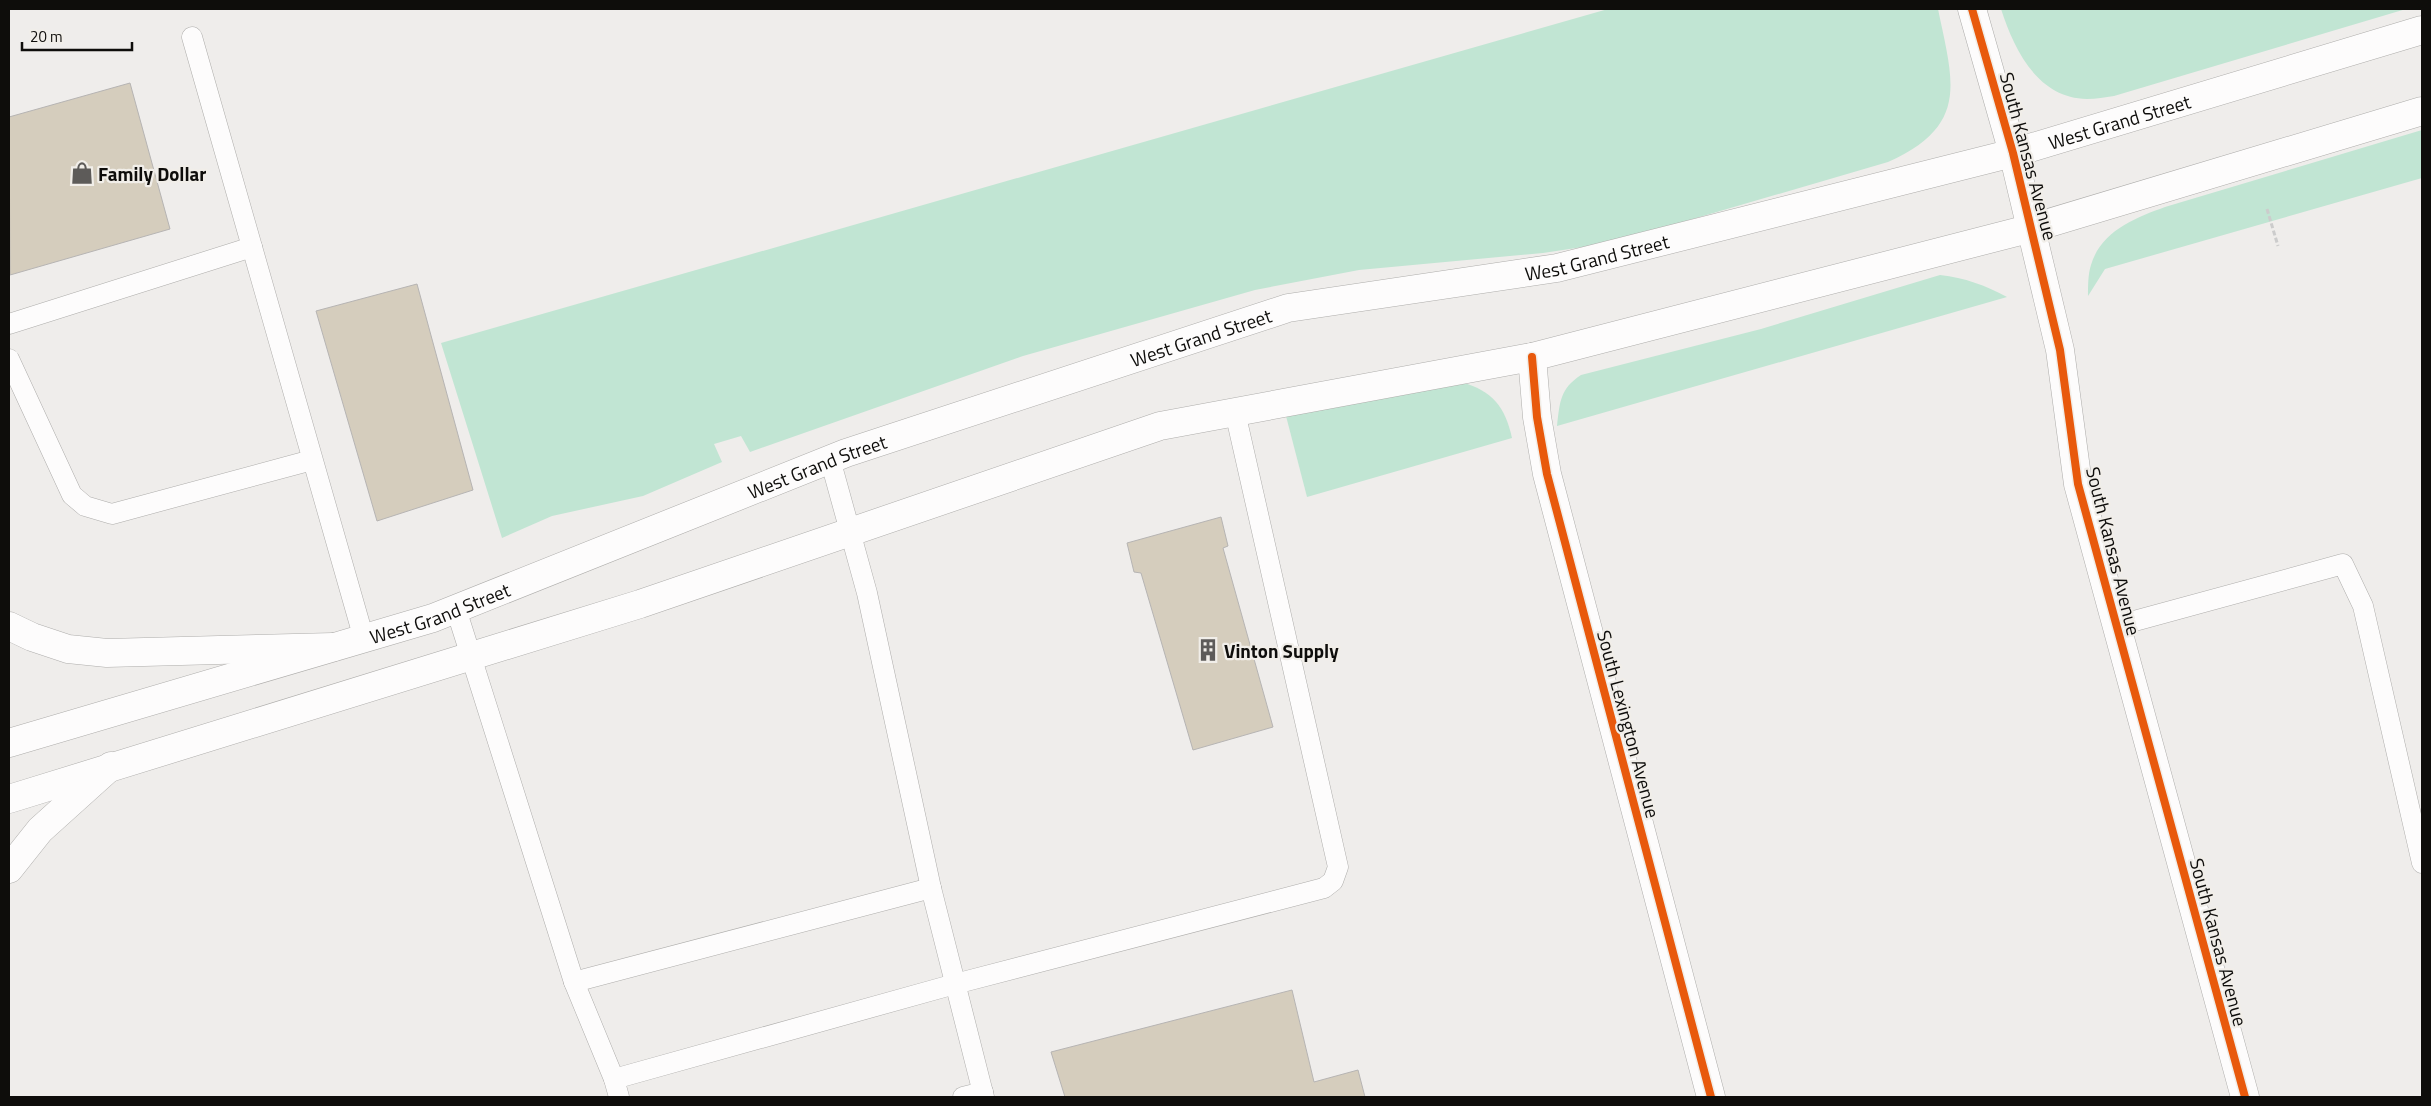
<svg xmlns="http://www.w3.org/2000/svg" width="2431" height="1106" viewBox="0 0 2431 1106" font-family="'Titillium Web',sans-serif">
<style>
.green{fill:#c1e5d3}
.building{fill:#d5cdbd;stroke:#b6b4b3}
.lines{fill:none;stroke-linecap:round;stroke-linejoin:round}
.service-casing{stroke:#aeadab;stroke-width:21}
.minor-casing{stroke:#aeadab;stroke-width:29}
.secondary-casing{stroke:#aeadab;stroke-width:29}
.primary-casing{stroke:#aeadab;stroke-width:29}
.path{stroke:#ccc;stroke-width:3;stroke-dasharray:5 2.5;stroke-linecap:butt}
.service{stroke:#fdfcfc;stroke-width:20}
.minor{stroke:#fdfcfc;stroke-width:28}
.secondary{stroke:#fdfcfc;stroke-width:28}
.primary{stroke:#fdfcfc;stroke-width:28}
.cycleway-casing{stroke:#f1eee9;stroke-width:11}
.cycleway{stroke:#e8590c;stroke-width:8}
.labels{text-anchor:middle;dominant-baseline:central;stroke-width:4.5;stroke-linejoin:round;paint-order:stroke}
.street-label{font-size:19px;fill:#0e0d0b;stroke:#f1eee9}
.poi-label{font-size:19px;font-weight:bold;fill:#0e0d0b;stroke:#f1eee9;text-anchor:start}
</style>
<rect width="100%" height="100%" fill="#efedeb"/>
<g class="green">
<path d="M1608 9H1938C1953 82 1970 125 1888 162L1645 233 1596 245 1543 253 1359 270 1255 290 1023 356 750 452 741 436 714 444 722 462 643 496 552 516 502 538 441 343Z"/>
<path d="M2001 9H2406L2114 96C2105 97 2096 99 2087 99 2037 98 2014 49 2001 9Z"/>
<path d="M2422 130V178L2105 269 2088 296C2088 286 2088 274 2091 265 2101 231 2135 218 2165 207Z"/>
<path d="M1940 275C1965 278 1985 285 2007 297L1557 426C1560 401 1560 389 1581 375L1761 329Z"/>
<path d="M1461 382C1493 391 1505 407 1512 438L1307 497 1286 416Z"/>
</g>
<g class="building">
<path d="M130 83 170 229 10 275 9 117Z"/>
<path d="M417 284 473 490 377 521 316 311Z"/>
<path d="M1221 517 1228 546 1223 548 1273 727 1193 750 1141 573 1134 572 1127 543Z"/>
<path d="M1292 990 1314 1082 1358 1070 1365 1097H1065L1051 1052Z"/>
</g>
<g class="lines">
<defs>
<g id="service">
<path d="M192 37 364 639"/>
<path d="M9 324 252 247"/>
<path d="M9 359 72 495 85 506 112 514 312 460"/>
<path d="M830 459 867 593 931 888 984 1097"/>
<path d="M456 609 574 982 614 1079 619 1097"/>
<path d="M2116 626 2343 564 2363 606 2422 863"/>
<path d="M574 982 931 888"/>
<path d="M614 1079 955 984 1324 888 1333 881 1338 867 1235 412"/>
<path d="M963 1097 983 1092"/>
</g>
<g id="minor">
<path d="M1972 9 2013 153 2060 350 2078 484 2245 1097"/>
<path d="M1532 357 1537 417 1547 474 1711 1097"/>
</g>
<g id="secondary">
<path id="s1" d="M9 743 433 618 846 453 1288 308 1557 268 2013 153 2422 30"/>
<path d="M9 799 640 604 1160 426 1532 357 2032 228 2422 111"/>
</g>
<g id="primary">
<path d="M9 626 32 637 68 649 107 653 333 647"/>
<path d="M9 869 40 830 111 766"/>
</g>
</defs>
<use href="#service" class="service-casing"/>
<use href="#minor" class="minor-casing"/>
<use href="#secondary" class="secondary-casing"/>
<use href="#primary" class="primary-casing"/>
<path class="path" d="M2267 209 2278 246"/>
<use href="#service" class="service"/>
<use href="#minor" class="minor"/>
<use href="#secondary" class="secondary"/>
<use href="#primary" class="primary"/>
<defs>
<g id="cycleway">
<path d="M1972 9 2013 153 2060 350 2078 484 2245 1097"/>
<path d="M1532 357 1537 417 1547 474 1711 1097"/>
</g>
</defs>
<use href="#cycleway" class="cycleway-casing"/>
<use href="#cycleway" class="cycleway"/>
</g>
<defs>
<symbol id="shop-bare" viewBox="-9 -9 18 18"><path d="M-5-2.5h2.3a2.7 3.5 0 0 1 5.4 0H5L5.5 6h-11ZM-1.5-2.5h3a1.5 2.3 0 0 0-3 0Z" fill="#5d5b59" stroke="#f1eee9" stroke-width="2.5" paint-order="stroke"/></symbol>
<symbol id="building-bare" viewBox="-9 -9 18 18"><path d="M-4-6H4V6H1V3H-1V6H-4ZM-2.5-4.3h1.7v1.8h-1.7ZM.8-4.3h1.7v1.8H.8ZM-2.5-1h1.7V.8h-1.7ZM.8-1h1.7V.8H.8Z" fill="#5d5b59" stroke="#f1eee9" stroke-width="2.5" paint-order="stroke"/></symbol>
</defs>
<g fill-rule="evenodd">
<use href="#shop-bare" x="66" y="157" width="32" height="32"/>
<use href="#building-bare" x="1192" y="634" width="32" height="32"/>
</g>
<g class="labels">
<g class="street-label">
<text stroke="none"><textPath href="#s1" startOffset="2205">West Grand Street</textPath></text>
<text transform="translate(2029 156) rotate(75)">South Kansas Avenue</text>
<text stroke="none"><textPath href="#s1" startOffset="1665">West Grand Street</textPath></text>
<text stroke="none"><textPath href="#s1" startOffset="1260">West Grand Street</textPath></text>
<text stroke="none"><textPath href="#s1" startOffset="855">West Grand Street</textPath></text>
<text transform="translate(2114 551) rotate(76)">South Kansas Avenue</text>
<text stroke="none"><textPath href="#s1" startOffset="450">West Grand Street</textPath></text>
<text transform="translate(1629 724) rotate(75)">South Lexington Avenue</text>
<text transform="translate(2219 942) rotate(75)">South Kansas Avenue</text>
</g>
<g class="poi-label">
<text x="98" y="173">Family Dollar</text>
<text x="1224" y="650">Vinton Supply</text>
</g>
</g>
<rect width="2431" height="1106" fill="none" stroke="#0e0d0b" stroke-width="20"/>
<path d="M22 42v8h110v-8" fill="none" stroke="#0e0d0b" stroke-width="2.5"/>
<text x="30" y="42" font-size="15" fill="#0e0d0b" stroke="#f1eee9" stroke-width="4" paint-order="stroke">20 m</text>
</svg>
